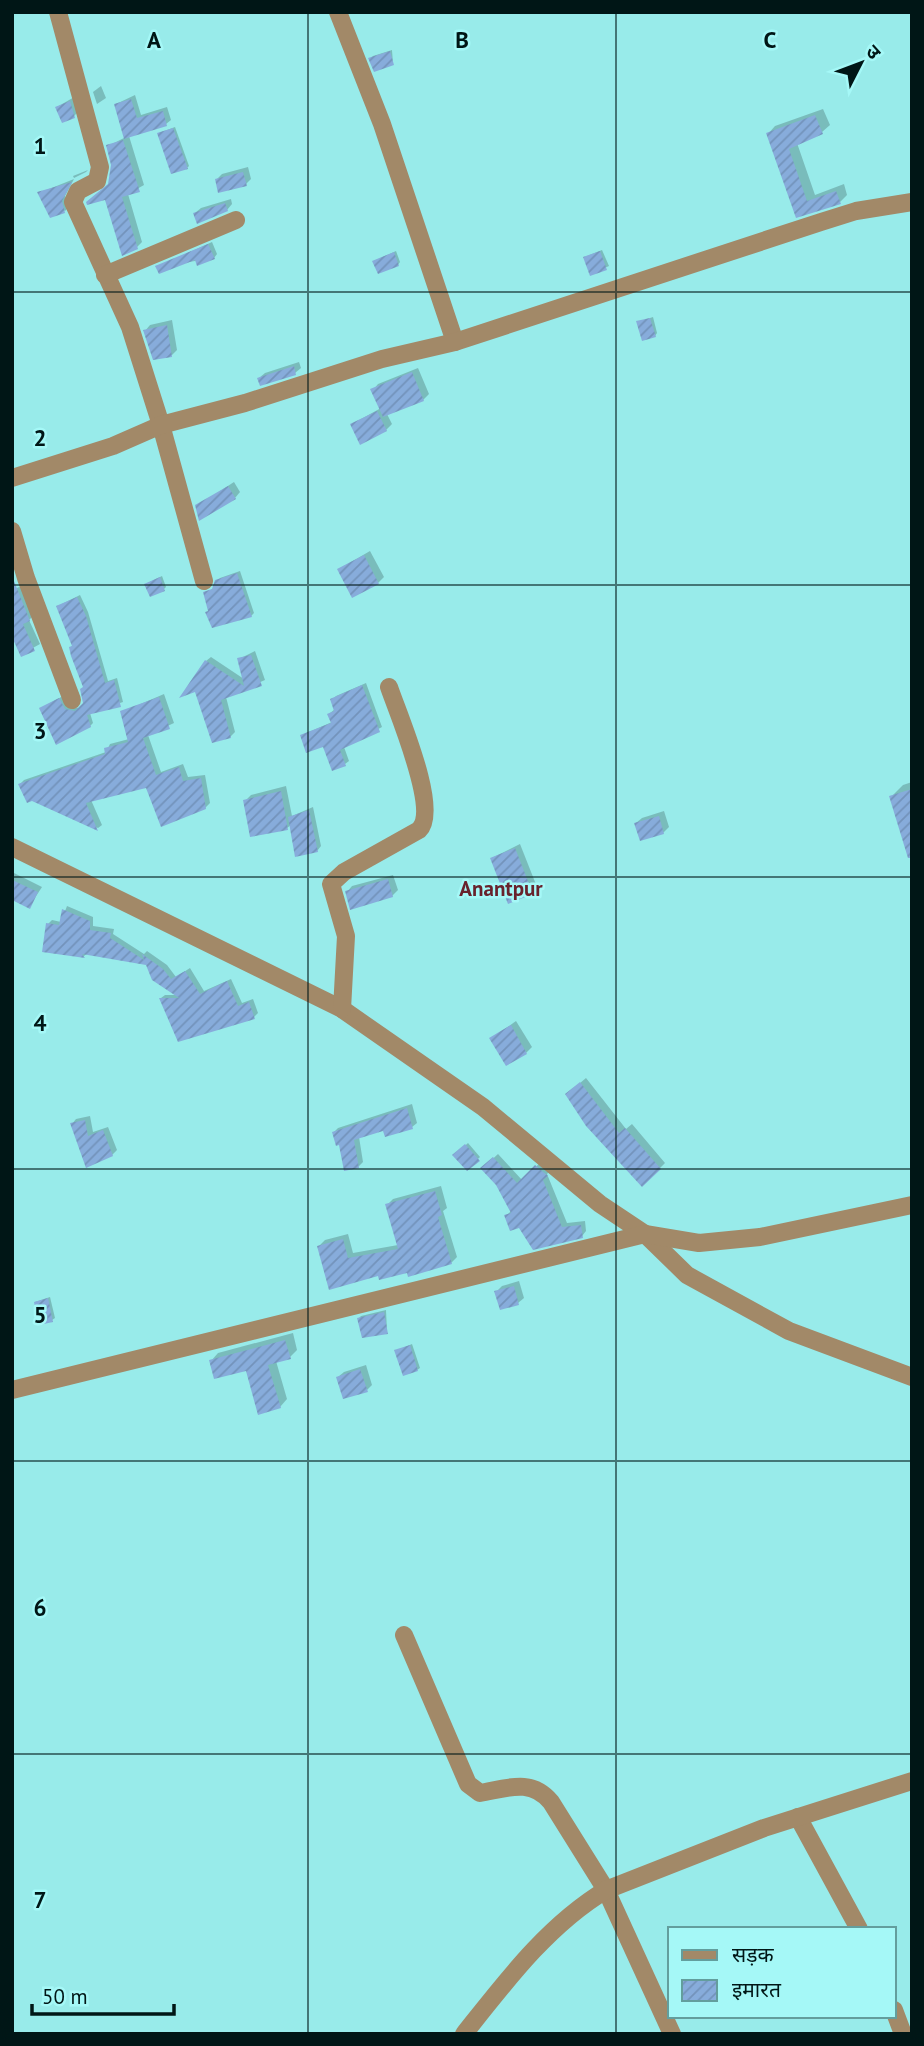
<svg xmlns="http://www.w3.org/2000/svg" width="924" height="2046" viewBox="0 0 924 2046" font-family="'PT Sans','Noto Sans Devanagari',sans-serif">
<style>
.shadow{fill:#0003}
.building{fill:url(#building-hatch)}
.lines{fill:none;stroke-linecap:round;stroke-linejoin:round}
.minor{stroke:#a28968;stroke-width:18}
.grid{fill:none;stroke:#001616;stroke-width:2;stroke-opacity:0.55}
.labels{text-anchor:middle;dominant-baseline:central;stroke-width:5;stroke-linejoin:round;paint-order:stroke}
.quarter-label{font-size:21px;font-weight:bold;fill:#68222c;stroke:#a5f8f7}
.grid-label{font-size:23px;text-anchor:middle;font-weight:bold;fill:#001616;stroke:#a5f8f7;stroke-width:5;stroke-linejoin:round;paint-order:stroke}
</style>
<defs>
<pattern id="building-hatch" width="6" height="6" patternUnits="userSpaceOnUse" patternTransform="scale(1.75)"><rect width="6" height="6" fill="#87acdb"/><path d="M-1 1l2-2M0 6l6-6M5 7l2-2" fill="none" stroke="#7393bb"/></pattern>
</defs>
<rect width="100%" height="100%" fill="#98ebea"/>
<g class="shadow">
<path d="M392 50 393 64 370 59 373 56Z"/>
<path d="M101 86 106 98 97 104 93 92Z"/>
<path d="M135 95 141 115 167 107 171 120 166 124 129 136 144 185 128 194 142 242 137 247 110 183 113 165 108 146 126 137 116 104Z"/>
<path d="M76 96 79 111 74 116 57 107Z"/>
<path d="M823 109 830 125 822 132 797 143 815 195 844 184 847 195 840 202 797 216 768 134 775 126Z"/>
<path d="M175 127 189 166 187 168 159 133Z"/>
<path d="M248 167 251 179 246 184 217 179 222 174Z"/>
<path d="M88 170 86 172 74 178 73 176Z"/>
<path d="M74 179 65 196 69 207 65 211 39 193Z"/>
<path d="M231 199 232 204 227 210 195 213 201 208Z"/>
<path d="M212 242 217 254 214 258 157 267Z"/>
<path d="M602 250 609 266 591 274 587 256Z"/>
<path d="M396 251 400 262 398 265 374 261Z"/>
<path d="M653 317 657 333 655 336 638 322Z"/>
<path d="M172 320 177 350 171 356 145 331 150 325Z"/>
<path d="M299 362 301 368 295 373 259 378 265 373Z"/>
<path d="M418 368 429 394 423 400 387 414 392 424 386 430 352 424 381 408 373 390 378 384Z"/>
<path d="M234 482 240 492 235 498 197 506Z"/>
<path d="M370 551 384 577 378 583 339 569Z"/>
<path d="M240 571 254 613 251 616 210 610 205 593 214 588 220 578Z"/>
<path d="M162 576 166 587 164 589 146 584Z"/>
<path d="M24 585 35 614 29 620 40 644 22 654 12 590Z"/>
<path d="M80 595 88 612 108 681 117 678 123 702 90 713 93 723 90 726 41 708 63 696 68 707 80 708 85 702V686L71 647 73 645 62 604Z"/>
<path d="M255 651 265 680 226 697 235 732 230 737 206 661 211 657 244 679 239 659Z"/>
<path d="M366 683 382 727 344 747 349 761 345 764 325 745 302 735 332 722 329 714 335 709 332 700 336 696Z"/>
<path d="M164 694 174 723 148 735 161 772 183 764 188 777 205 775 210 803 205 808 147 786 91 800 102 825 98 828 32 799 20 784 24 780 106 752 110 744 129 739 122 712Z"/>
<path d="M912 782V845L891 797 903 785Z"/>
<path d="M286 786 292 816 313 807 321 846 317 851 291 825 287 828 245 801 251 795Z"/>
<path d="M664 811 669 827 663 833 636 823 642 818Z"/>
<path d="M520 844 537 887 532 893 492 858Z"/>
<path d="M12 872 42 887 29 907 12 898Z"/>
<path d="M393 875 398 890 392 896 347 892 352 886Z"/>
<path d="M67 906 93 917V926L114 929 113 934 144 954 147 951 167 965 176 977 190 968 204 991 231 979 242 1003 253 999 258 1013 254 1017 161 998 165 995H177L148 963 88 953 84 956 44 950 48 924 52 920 61 922Z"/>
<path d="M516 1021 532 1047 526 1053 492 1038Z"/>
<path d="M586 1078 626 1129 632 1124 665 1163 660 1168 567 1094Z"/>
<path d="M412 1104 417 1123 412 1127 384 1129 359 1137 363 1162 358 1167 334 1132 338 1128Z"/>
<path d="M90 1116 93 1132 108 1127 117 1150 112 1155 72 1124 76 1119Z"/>
<path d="M468 1143 480 1157 467 1169 455 1155Z"/>
<path d="M498 1154 522 1180 541 1162 551 1170 547 1174 567 1223 585 1221 586 1231 582 1236 520 1226 506 1216 512 1210 497 1184 483 1168Z"/>
<path d="M441 1186 447 1208 443 1211 457 1257 451 1263 379 1274 319 1246 325 1240 348 1234 353 1253 398 1245 387 1205 393 1199Z"/>
<path d="M519 1281 524 1298 518 1303 496 1292 502 1286Z"/>
<path d="M50 1297 55 1318 52 1320 35 1302Z"/>
<path d="M386 1310 387 1332 359 1318 361 1316Z"/>
<path d="M293 1333 297 1350 290 1357 276 1361 287 1399 280 1407 247 1369 211 1361 218 1353Z"/>
<path d="M412 1344 420 1368 417 1370 396 1351Z"/>
<path d="M366 1365 372 1385 367 1390 338 1377 344 1372Z"/>
</g>
<g class="building">
<path d="M390 51 394 65 374 72 368 58Z"/>
<path d="M131 99 137 118 163 111 167 126 124 139 114 104Z"/>
<path d="M70 101 75 118 62 123 55 107Z"/>
<path d="M815 115 823 134 789 149 807 201 836 191 841 204 796 218 766 133Z"/>
<path d="M173 128 188 169 171 174 157 133Z"/>
<path d="M123 140 140 192 122 197 138 249 122 256 105 200 87 205 86 202 108 184 111 165 106 145Z"/>
<path d="M243 172 247 186 218 193 215 179Z"/>
<path d="M72 182 62 201 65 213 50 218 37 192Z"/>
<path d="M225 203 228 211 197 224 193 213Z"/>
<path d="M208 244 215 259 197 266 195 260 159 274 155 266Z"/>
<path d="M600 251 607 270 590 276 583 257Z"/>
<path d="M394 252 399 266 378 274 372 261Z"/>
<path d="M650 318 656 337 642 341 636 321Z"/>
<path d="M167 325 172 357 153 360 143 330Z"/>
<path d="M294 366 296 375 260 386 257 378Z"/>
<path d="M412 372 424 401 383 417 370 389Z"/>
<path d="M377 411 387 431 360 445 350 424Z"/>
<path d="M228 486 236 499 199 521 195 505Z"/>
<path d="M364 555 379 584 352 598 337 569Z"/>
<path d="M237 573 252 617 212 628 205 612 208 611 203 592 212 589 215 580Z"/>
<path d="M12 576 30 621 23 624 35 651 21 657 12 637Z"/>
<path d="M160 577 165 591 150 597 144 584Z"/>
<path d="M77 597 86 616 105 683 114 680 121 707 87 715 91 727 56 745 39 708 59 698 65 709 75 711 83 703 80 689 83 687 71 656 69 647 72 646 56 606Z"/>
<path d="M251 655 262 686 221 700 231 738 212 743 195 692 179 698 205 660 244 686 237 658Z"/>
<path d="M362 685 380 732 340 750 346 766 332 771 323 747 306 753 300 735 331 723 327 714 334 711 330 699Z"/>
<path d="M159 697 170 729 143 738 156 775 179 767 183 781 201 778 206 809 161 827 146 788 86 803 98 831 32 801 27 803 18 784 105 754 104 748 128 742 120 711Z"/>
<path d="M912 789V858H908L889 796Z"/>
<path d="M281 791 288 830 250 837 243 800Z"/>
<path d="M309 810 318 852 295 857 288 817Z"/>
<path d="M659 816 664 834 640 841 634 823Z"/>
<path d="M515 848 533 894 508 904 490 858Z"/>
<path d="M388 879 393 897 350 910 345 891Z"/>
<path d="M12 880 38 892 30 909 12 900Z"/>
<path d="M62 909 90 921V930L111 933 110 938 144 960 142 954 163 969 171 979 185 971 200 994 227 981 238 1006 249 1002 255 1019 178 1042 159 998H179L152 980 146 965 82 954 85 958 42 952 46 923 59 925Z"/>
<path d="M511 1025 527 1054 506 1066 489 1038Z"/>
<path d="M580 1082 619 1133 625 1128 661 1169 642 1187 586 1126 565 1094Z"/>
<path d="M407 1108 413 1129 385 1137 383 1131 354 1140 359 1168 344 1171 339 1145 336 1146 332 1132Z"/>
<path d="M85 1120 88 1136 103 1130 113 1156 86 1168 70 1123Z"/>
<path d="M465 1144 480 1161 467 1171 452 1155Z"/>
<path d="M493 1157 517 1183 535 1165 548 1176 543 1180 562 1227 581 1225 583 1238 533 1250 519 1228 510 1231 504 1215 511 1213 496 1185 480 1168Z"/>
<path d="M435 1191 442 1215 438 1217 452 1264 408 1277 407 1273 379 1280 378 1276 329 1290 317 1246 343 1239 348 1258 398 1249 385 1204Z"/>
<path d="M514 1286 519 1305 500 1310 494 1291Z"/>
<path d="M48 1298 53 1322 39 1325 34 1302Z"/>
<path d="M384 1312 388 1334 362 1338 357 1318Z"/>
<path d="M285 1340 291 1359 268 1365 281 1408 258 1415 246 1371 214 1379 209 1360Z"/>
<path d="M410 1345 418 1371 403 1376 394 1350Z"/>
<path d="M360 1369 368 1392 343 1399 336 1377Z"/>
</g>
<g class="lines">
<g class="minor">
<path d="M58 12 100 167 97 181 78 191 73 202 130 327 161 425 204 581"/>
<path d="M338 12 382 124 455 342"/>
<path d="M105 275 236 220"/>
<path d="M12 478 113 446 161 425 245 403 382 359 455 342 821 222 856 211 912 202"/>
<path d="M12 531 26 578 72 700"/>
<path d="M12 847 342 1009 483 1107 600 1204 645 1234 687 1275 789 1331 912 1377"/>
<path d="M342 1009 346 936 331 884 344 872 419 830C440 810 398 714 389 687"/>
<path d="M12 1390 645 1234 699 1243 760 1237 912 1205"/>
<path d="M404 1635 468 1784 480 1793C508 1788 531 1778 551 1802L606 1890 672 2034"/>
<path d="M798 1817 859 1929"/>
<path d="M894 2010 903 2034"/>
<path d="M464 2034C506 1981 548 1925 606 1890L764 1828 912 1781"/>
</g>
</g>
<path class="grid" d="M308 12V2034M616 12V2034M12 292H912M12 585H912M12 877H912M12 1169H912M12 1461H912M12 1754H912"/>
<g class="labels">
<g class="quarter-label">
<text x="501" y="888">Anantpur</text>
</g>
</g>
<g class="grid-label">
<text x="154" y="48">A</text>
<text x="462" y="48">B</text>
<text x="770" y="48">C</text>
<text x="40" y="154">1</text>
<text x="40" y="446">2</text>
<text x="40" y="739">3</text>
<text x="40" y="1031">4</text>
<text x="40" y="1323">5</text>
<text x="40" y="1616">6</text>
<text x="40" y="1908">7</text>
</g>
<rect width="924" height="2046" fill="none" stroke="#001616" stroke-width="28"/>
<rect x="668" y="1927" width="228" height="91" fill="#a5f8f7" stroke="#639e9d" stroke-width="2"/>
<rect x="682" y="1950" width="35" height="10" fill="#a28968" stroke="#639e9d" stroke-width="2"/>
<text x="732" y="1962" font-size="21" fill="#001616">सड़क</text>
<rect x="682" y="1980" width="35" height="21" fill="url(#building-hatch)" stroke="#639e9d" stroke-width="2"/>
<text x="732" y="1997" font-size="21" fill="#001616">इमारत</text>
<g transform="translate(861 63) rotate(48)" stroke="#a5f8f7" stroke-width="5" paint-order="stroke">
<path d="M0-5L12 26L0 18L-12 26Z" fill="#001616"/>
<text y="-10" font-size="19" font-weight="bold" text-anchor="middle" fill="#001616">उ</text>
</g>
<path d="M32 2004v10h142v-10" fill="none" stroke="#001616" stroke-width="3.5"/>
<text x="42" y="2004" font-size="21" fill="#001616" stroke="#a5f8f7" stroke-width="5" paint-order="stroke">50 m</text>
</svg>
